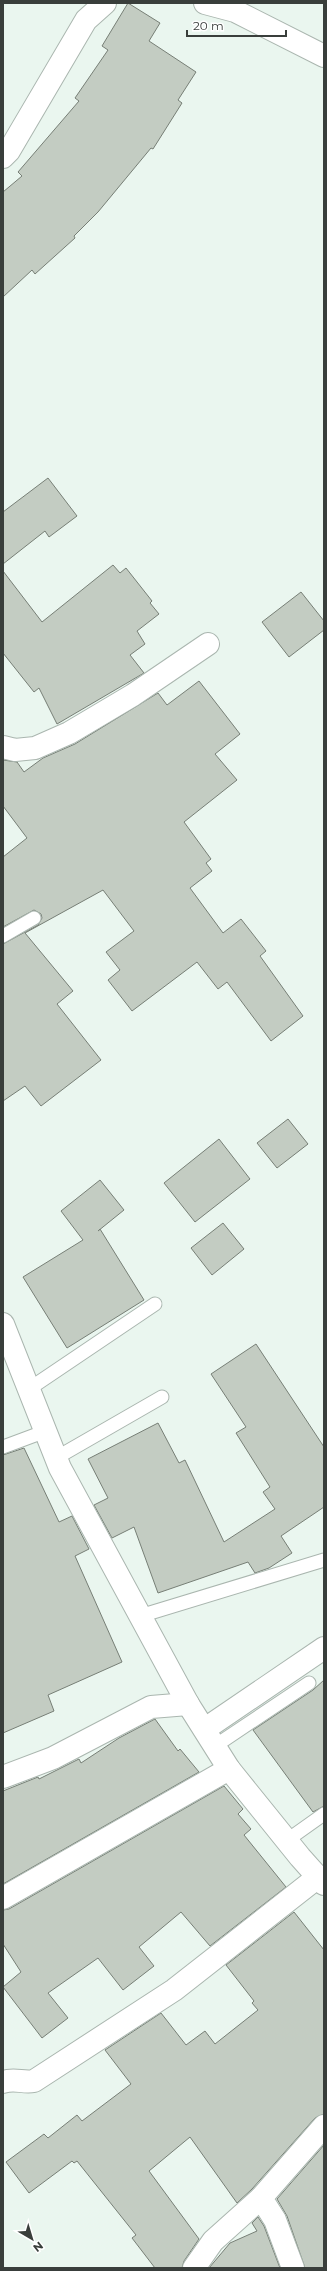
<svg xmlns="http://www.w3.org/2000/svg" width="327" height="2271" viewBox="0 0 327 2271" font-family="Montserrat,sans-serif">
<style>
.building{fill:#c3ccc2;stroke:#777f76}
.lines{fill:none;stroke-linecap:round;stroke-linejoin:round}
.service-casing{stroke:#aab6af;stroke-width:15}
.minor-casing{stroke:#aab6af;stroke-width:24}
.tertiary-casing{stroke:#aab6af;stroke-width:24}
.service{stroke:#fff;stroke-width:13}
.minor{stroke:#fff;stroke-width:22}
.tertiary{stroke:#fff;stroke-width:22}
</style>
<rect width="100%" height="100%" fill="#eaf6ef"/>
<g class="building">
<path d="M128 3 160 23 149 41 196 72 178 100 182 103 153 149 151 148 98 212 74 236 75 238 35 274 32 270 3 297V192L22 176 18 172 79 101 75 98 108 50 102 46Z"/>
<path d="M48 478 77 516 49 537 45 531 3 564V512Z"/>
<path d="M113 565 120 573 126 568 152 601 150 603 159 614 137 631 145 644 130 655 144 673 57 724 39 688 34 692 3 653V571L42 622Z"/>
<path d="M301 592 324 621V630L289 657 262 622Z"/>
<path d="M199 681 240 734 215 754 237 780 184 822 211 859 206 863 212 871 190 888 223 933 241 919 266 951 260 956 303 1016 271 1041 227 982 218 989 197 962 132 1011 108 980 120 970 106 952 134 931 103 890 25 933 73 991 57 1004 101 1060 41 1106 25 1086 3 1101V944L38 925 42 918 41 914 34 910 3 927V857L27 838 3 806V760L17 762 24 772 43 758 75 744 158 693 167 705Z"/>
<path d="M288 1119 308 1144 277 1168 257 1143Z"/>
<path d="M219 1139 250 1179 195 1222 164 1183Z"/>
<path d="M100 1180 124 1210 98 1231 100 1229 144 1300 67 1348 23 1277 83 1240 61 1211Z"/>
<path d="M223 1223 244 1249 212 1275 191 1248Z"/>
<path d="M256 1344 324 1447V1507L281 1536 292 1553 269 1568 255 1573 248 1562 158 1593 134 1527 112 1538 94 1505 108 1498 88 1459 158 1423 179 1463 185 1460 224 1542 275 1509 263 1492 270 1487 236 1433 246 1427 211 1374Z"/>
<path d="M24 1448 59 1522 72 1516 89 1549 75 1556 122 1662 48 1695 54 1711 3 1733V1455Z"/>
<path d="M324 1680V1806L313 1812 253 1730 313 1690Z"/>
<path d="M155 1719 178 1751 180 1749 199 1772 3 1884V1791L38 1777 39 1779 79 1759 81 1763 119 1738Z"/>
<path d="M224 1786 243 1809 238 1814 251 1829 244 1835 286 1887 210 1946 181 1912 139 1947 154 1966 123 1990 98 1958 48 1993 68 2018 42 2038 3 1987 21 1972 3 1944V1910L9 1909Z"/>
<path d="M294 1912 324 1950V2114L315 2118 252 2189 237 2203 190 2137 149 2171 199 2239 184 2261 182 2268H155L132 2238 136 2235 77 2161 74 2163 72 2161 29 2193 6 2162 44 2134 48 2138 77 2115 82 2121 131 2084 105 2050 161 2013 186 2045 205 2031 215 2044 258 2010 252 2003 254 2001 226 1965Z"/>
<path d="M324 2145V2268H305L287 2216 277 2199Z"/>
<path d="M258 2217 264 2226 280 2268H209L230 2243 257 2231 252 2223Z"/>
</g>
<g class="lines">
<defs>
<g id="service">
<path d="M3 936 34 918"/>
<path d="M29 1389 155 1304"/>
<path d="M3 1447 46 1431"/>
<path d="M56 1458 162 1397"/>
<path d="M140 1616 324 1560"/>
<path d="M215 1746 309 1683"/>
<path d="M286 1841 324 1814"/>
</g>
<g id="minor">
<path d="M205 3 235 11 324 56"/>
<path d="M3 157 9 151 86 20 105 3"/>
<path d="M3 747 15 750 35 748 69 733 133 695 208 644"/>
<path d="M205 1729 324 1648"/>
<path d="M3 1777 53 1758 151 1707 188 1704"/>
<path d="M3 1898 229 1769"/>
<path d="M3 2082C14 2078 23 2083 34 2081L174 1990 318 1877"/>
<path d="M194 2268 213 2241 261 2198"/>
<path d="M293 2268 275 2220 261 2198 324 2126"/>
</g>
<path id="tertiary" d="M3 1324 60 1468 188 1704 229 1769 300 1857 324 1884"/>
</defs>
<use href="#service" class="service-casing"/>
<use href="#minor" class="minor-casing"/>
<use href="#tertiary" class="tertiary-casing"/>
<use href="#service" class="service"/>
<use href="#minor" class="minor"/>
<use href="#tertiary" class="tertiary"/>
</g>
<rect width="327" height="2271" fill="none" stroke="#393e3b" stroke-width="8"/>
<g transform="translate(32 2239) rotate(142)" stroke="#ffffff" stroke-width="3" paint-order="stroke">
<path d="M0-3L7 15L0 10L-7 15Z" fill="#393e3b"/>
<text y="-6" font-size="11" font-weight="bold" text-anchor="middle" fill="#393e3b">N</text>
</g>
<path d="M187 30v6h99v-6" fill="none" stroke="#393e3b" stroke-width="2"/>
<text x="193" y="30" font-size="12" fill="#393e3b" stroke="#ffffff" stroke-width="3" paint-order="stroke">20 m</text>
</svg>
